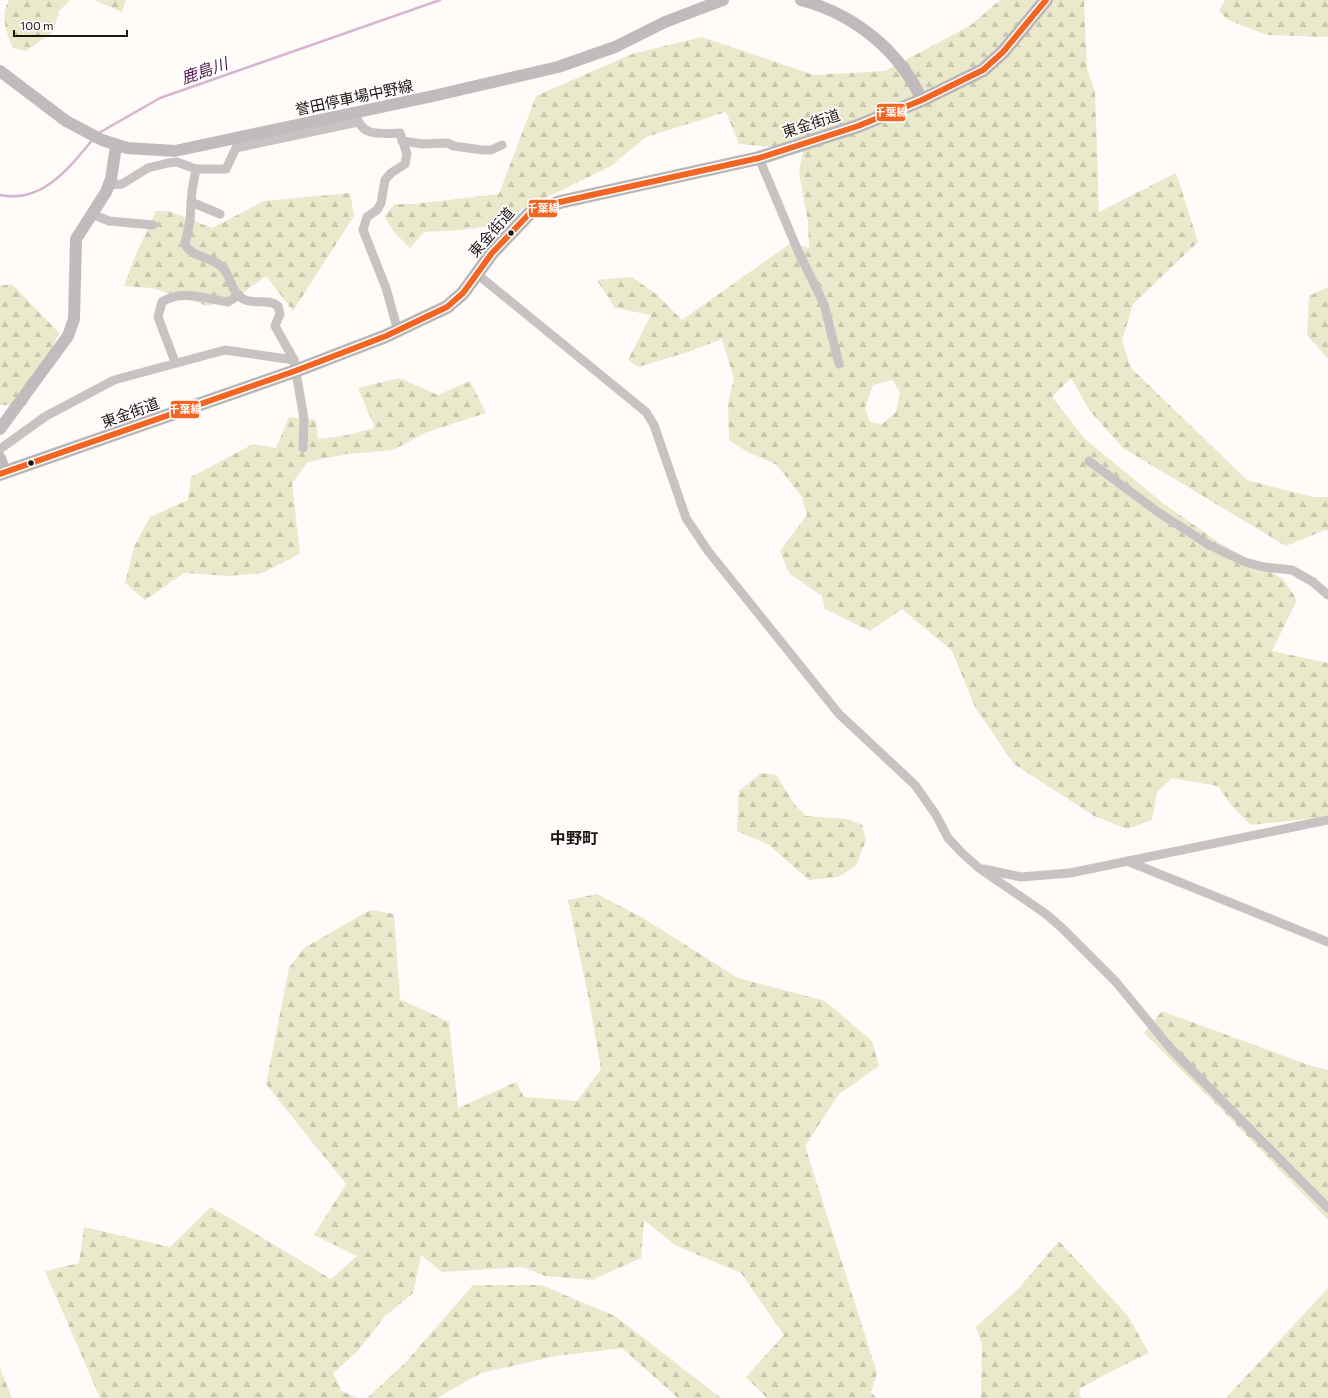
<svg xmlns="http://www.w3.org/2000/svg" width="1328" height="1398" viewBox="0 0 1328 1398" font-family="Commissioner,'Noto Sans JP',sans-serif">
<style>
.forest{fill:url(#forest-firs);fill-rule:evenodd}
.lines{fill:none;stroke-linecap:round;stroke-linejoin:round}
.stream{stroke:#d7b4d0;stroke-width:2.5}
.minor{stroke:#c7c3c3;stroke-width:9}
.major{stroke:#c0bbbc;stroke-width:12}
.highway{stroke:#bab6b7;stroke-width:14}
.bus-1-casing{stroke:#fff;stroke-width:9}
.bus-1{stroke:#f26522;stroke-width:6}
.bus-dot{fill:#1d1512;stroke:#fff;stroke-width:1.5}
.labels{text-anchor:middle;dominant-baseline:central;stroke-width:3.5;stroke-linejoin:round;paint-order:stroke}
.street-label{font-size:15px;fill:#1d1512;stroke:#fff}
.water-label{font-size:16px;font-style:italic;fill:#531a4e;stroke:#fff}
.neighbourhood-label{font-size:16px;font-weight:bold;fill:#1d1512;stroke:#fff}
.line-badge{stroke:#fff;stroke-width:1.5}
.badge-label{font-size:11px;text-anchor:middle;font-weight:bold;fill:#fff}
</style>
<defs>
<pattern id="forest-firs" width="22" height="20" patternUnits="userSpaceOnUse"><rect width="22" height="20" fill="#eae9cb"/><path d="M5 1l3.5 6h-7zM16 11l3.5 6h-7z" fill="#c8c7ad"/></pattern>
</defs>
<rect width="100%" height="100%" fill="#fefbf9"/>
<g class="forest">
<path d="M9 0H70L59 11 53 32 26 51 13 48C6 31 0 16 9 0Z"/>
<path d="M94 0H126L122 12Z"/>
<path d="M1000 0H1086L1084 2 1087 68 1095 92 1099 212 1176 173 1198 242 1133 304 1122 341 1131 368 1247 480 1313 497H1328V531L1325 530 1286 546 1123 448 1090 411 1071 378 1052 397 1085 439 1164 504 1218 542 1283 579 1297 600 1272 651 1328 663V818L1325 817 1251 825 1231 805 1218 786 1172 778 1157 792 1152 820 1127 829 1094 816 1014 764 975 707 952 651 902 609 870 631 825 609 822 596 789 573 780 551 807 515 802 497 777 465 746 451 729 440 728 403 734 379 722 339 688 352 638 367 628 360 651 315 615 308 597 280 632 277 656 294 682 320 791 243 809 248 808 222 799 173 803 150 739 144 726 112 646 137 611 166 488 226 462 230 424 232 410 248 395 233 384 216 395 204H414L499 194 536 96 632 54 702 37 814 75 885 71 971 25ZM892 380 900 392 896 412 882 424 870 422 865 408 873 385Z"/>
<path d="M1225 0H1328V37L1267 35 1228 20 1219 11Z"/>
<path d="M350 193 354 216 293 311 266 276 234 299 208 306 152 288 124 286 134 259 156 211H169L212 228 264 201Z"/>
<path d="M12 284 59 333 26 405H0V286Z"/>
<path d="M1328 287V359L1307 335 1309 296Z"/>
<path d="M399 378 438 395 470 381 486 413 427 432 393 450 347 454 308 462 292 483 300 554 262 573 228 576 184 573 145 600 125 583 134 547 150 517 188 500 191 477 253 444 276 448 289 417 316 420 318 439 343 436 375 428 358 388Z"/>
<path d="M761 773 776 775 795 805 806 816 848 819 862 825 866 840 856 866 838 877 809 880 769 845 737 831 739 791Z"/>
<path d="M597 894 643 918 738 978 825 1001 872 1041 879 1066 839 1094 805 1146 877 1373 871 1393 877 1398H767L746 1377 784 1335 741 1273 677 1246 644 1220 641 1258 592 1280 545 1276 523 1267 442 1272 421 1255 413 1293 385 1316 357 1352 333 1373 342 1391 357 1398H100L45 1271 79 1263 84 1227 170 1247 211 1207 331 1279 357 1256 314 1235 346 1184 266 1084 289 968 304 948 370 910 394 914 400 999 449 1022 458 1108 516 1082 524 1097 577 1101 601 1069 589 1000 568 900Z"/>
<path d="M1162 1011 1311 1066 1328 1070V1220L1226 1114 1144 1033Z"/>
<path d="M1059 1241 1128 1316 1149 1353 1106 1374 1079 1389 1081 1398H981L982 1344 976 1327 1019 1288Z"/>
<path d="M473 1285H541L615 1316 721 1398H678L622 1348 556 1356 481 1373 437 1398H367L405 1363Z"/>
<path d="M1328 1288V1398H1226Z"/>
<path d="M0 1368 12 1398H0Z"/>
</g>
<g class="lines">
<g class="stream">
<path d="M97 134 160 98 440 0"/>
<path d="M0 195C42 204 69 168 93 139"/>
</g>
<g class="minor">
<path d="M356 113C360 137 379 134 400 133L407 154 405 164 391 173 385 180 381 203 377 210 367 217 363 230 386 288 398 331"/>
<path d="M402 141 423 144 447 143 454 146 482 150H491L502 145"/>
<path d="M759 158 798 251 824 304 839 364"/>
<path d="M196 169 192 191 190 221 185 244C192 259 213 256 223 268 231 277 231 292 243 299 255 305 268 298 278 306L280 314 275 326 294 360 304 419 303 448"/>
<path d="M109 185 122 184 148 168 168 163 177 162 196 169H226L236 148 358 122"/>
<path d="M191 202 220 214"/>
<path d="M92 214 109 221 153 225"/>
<path d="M477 274 646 412 654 425 686 518 708 551 839 714 915 785 936 815 948 838 962 853 979 868 1046 914 1062 928 1116 982 1171 1049 1328 1208"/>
<path d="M175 362 158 317 162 302C180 289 208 299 228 302L239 295"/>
<path d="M0 449 46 416 114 380 225 350 294 360"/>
<path d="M1089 461 1158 512 1209 545 1245 562 1264 567 1292 570 1313 582 1328 595"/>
<path d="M1127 861 1328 942"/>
<path d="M984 869 1021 877 1070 873 1328 820"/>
</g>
<g class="major">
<path d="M801 0C854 14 899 50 922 100"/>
<path d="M0 71 66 121 102 140 127 148 175 151 433 96 558 67 615 47 665 22 723 0"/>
<path d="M0 429 68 336 74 319 76 239 106 192 111 179 116 146"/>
<path d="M0 458 5 472"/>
</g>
<path class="highway" d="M0 474 295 371 386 336 413 323 447 307 463 293 492 253 529 214 560 202 759 158 858 126 922 100 983 70 1003 52 1046 0"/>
<defs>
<path id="bus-1" d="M0 474 295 371 386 336 447 307 463 293 492 253 529 214 560 202 759 158 858 126 922 100 983 70 1003 52 1046 0"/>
</defs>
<use href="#bus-1" class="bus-1-casing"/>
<use href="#bus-1" class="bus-1"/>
</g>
<g class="bus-dot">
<circle cx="511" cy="233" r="3.5"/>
<circle cx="31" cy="463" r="3.5"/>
</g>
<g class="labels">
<g class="street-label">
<text transform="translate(354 97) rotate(-12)">誉田停車場中野線</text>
<text transform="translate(811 123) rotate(-18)">東金街道</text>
<text transform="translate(491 232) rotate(-49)">東金街道</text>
<text transform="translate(130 412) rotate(-20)">東金街道</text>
</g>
<g class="water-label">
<text transform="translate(204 70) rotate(-19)">鹿島川</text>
</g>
<g class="neighbourhood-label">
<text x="574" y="837">中野町</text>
</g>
</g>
<g class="line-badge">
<rect x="876" y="103" width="30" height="19" rx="4" fill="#f26522"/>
<rect x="528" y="199" width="30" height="19" rx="4" fill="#f26522"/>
<rect x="170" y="400" width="30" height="19" rx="4" fill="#f26522"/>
</g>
<g class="badge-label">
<text x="891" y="116">千葉線</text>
<text x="543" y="212">千葉線</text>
<text x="185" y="413">千葉線</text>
</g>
<path d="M14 30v6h113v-6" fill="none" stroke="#1d1512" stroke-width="2"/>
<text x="20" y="30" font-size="12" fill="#1d1512" stroke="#ffffff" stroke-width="3" paint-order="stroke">100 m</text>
</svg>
